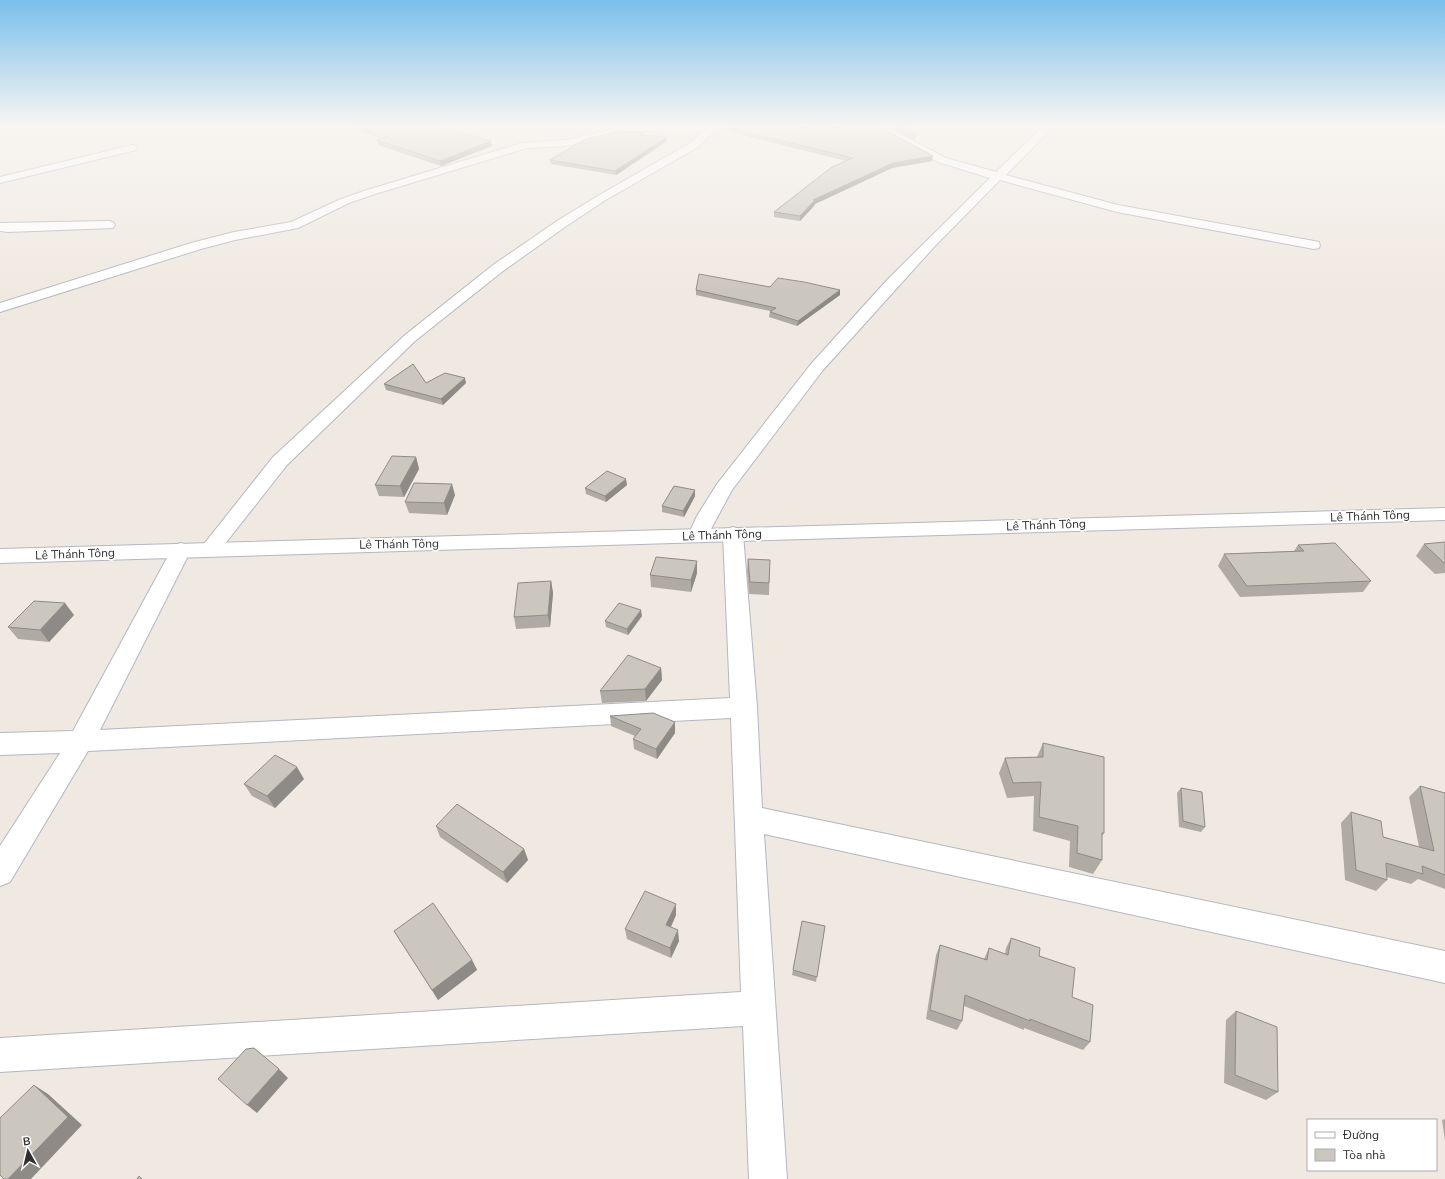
<svg xmlns="http://www.w3.org/2000/svg" width="1445" height="1179" viewBox="0 0 1445 1179" font-family="'Nunito Sans',sans-serif">
<style>
.lines{fill:none;stroke-linecap:round;stroke-linejoin:round}
.street-casing{stroke:#b4b7c1;stroke-width:2}
.secondary-casing{stroke:#b4b7c1;stroke-width:2}
.street{fill:#fff;fill-rule:evenodd}
.secondary{fill:#fff;fill-rule:evenodd}
.wall{fill:#afaba4}
.shaded-wall{fill:#8e8b86}
.building{fill:#cbc7bf;stroke:#8e8b86}
.labels{text-anchor:middle;dominant-baseline:central;stroke-width:3.5;stroke-linejoin:round;paint-order:stroke}
.street-label{font-size:12px;fill:#2e2e2e;stroke:#fff}
</style>
<rect width="100%" height="100%" fill="#efe9e1"/>
<g class="lines">
<defs>
<g id="street">
<path d="M626 126H720L698 147 604 201 565 227 503 271 415 341 287 465 217 554 210 556 203 554 200 549 273 457 405 335 493 265 557 221 596 197 690 143 704 131H631L566 146 527 148 375 194 349 203 298 228 235 240 201 249 0 312V303L191 243 234 232 291 222 341 199 367 190 522 143 566 140Z"/>
<path d="M872 126H885L946 158 996 172 1043 126H1054L1006 175 1118 205 1314 241 1319 242 1320 245 1319 248 1314 249 1117 212 1000 180 934 247 823 370 732 490 705 540 698 542 691 540 688 535 697 516 717 484 811 364 888 279 990 178 938 162Z"/>
<path d="M132 145 136 146 137 148 136 150 0 183V177Z"/>
<path d="M109 221 113 222 115 225 113 228 8 232 0 231V223Z"/>
<path d="M733 527 740 529 743 534 757 707 762 808 1445 951V983L764 834 787 1179H749L743 1026 0 1072V1038L741 992 731 718 88 751 10 882 0 886V846L60 753 0 755V733L73 731 174 545 181 543 188 545 191 550 100 730 730 698 723 534 726 529Z"/>
</g>
<path id="secondary" d="M1445 508V520L0 563V549Z"/>
</defs>
<use href="#street" class="street-casing"/>
<use href="#secondary" class="secondary-casing"/>
<use href="#street" class="street"/>
<use href="#secondary" class="secondary"/>
</g>
<g class="wall">
<path d="M345 126H436L492 146 441 166 378 145 377 140 382 139Z"/>
<path d="M814 126 809 128 932 161 892 168 815 204 814 206 800 221 774 217V212L846 161 730 132V128Z"/>
<path d="M896 126H907L916 136 915 140 895 130Z"/>
<path d="M643 133V135L667 141 616 175 551 164 550 160Z"/>
<path d="M770 287 840 295 797 326 769 317 770 312V311L696 295V290Z"/>
<path d="M426 383H466L443 405 386 390 384 384Z"/>
<path d="M416 457 419 469 404 497 379 496 375 485Z"/>
<path d="M627 485 606 502 586 494 585 488Z"/>
<path d="M455 495 447 515 409 513 405 502Z"/>
<path d="M695 496 684 517 662 512V506Z"/>
<path d="M1445 542V573L1435 574 1416 556 1424 544Z"/>
<path d="M1298 545 1371 581 1363 592 1240 597 1218 566 1224 554 1294 551Z"/>
<path d="M748 559 770 560 769 595 749 594 747 571Z"/>
<path d="M697 573 691 592 651 587 650 575Z"/>
<path d="M551 581 553 593 550 627 516 629 514 617Z"/>
<path d="M74 615 49 642 18 639 8 627Z"/>
<path d="M642 616 628 635 606 627 605 621Z"/>
<path d="M661 668 662 680 646 701 602 703 600 691Z"/>
<path d="M610 716 675 733 657 759 634 749 633 739 635 736 611 726Z"/>
<path d="M1043 743 1104 833 1102 836V860L1093 874 1069 867 1070 841 1033 831 1034 796 1007 798 999 773 1005 758 1037 757Z"/>
<path d="M304 779 275 808 252 796 244 784Z"/>
<path d="M1420 786 1445 793V889L1418 879 1411 884 1387 877V880L1376 891 1345 880 1341 823 1351 812 1383 837 1419 847 1409 797Z"/>
<path d="M1181 788 1205 827 1201 832 1179 827 1177 793Z"/>
<path d="M436 826 524 849 528 860 507 883 440 837Z"/>
<path d="M676 915 671 927 679 941 671 958 627 939 625 929Z"/>
<path d="M802 921 825 926 816 982 792 975Z"/>
<path d="M394 931 472 960 477 970 438 1000Z"/>
<path d="M1011 938 1039 956 1072 997 1090 1042 1083 1050 1024 1028V1030L964 1006 962 1021 957 1030 926 1019 936 955 940 945 984 959 989 948 1005 954 1006 948Z"/>
<path d="M1236 1011 1278 1092 1266 1100 1224 1083 1226 1020Z"/>
<path d="M1445 1119V1141L1442 1120Z"/>
</g>
<g class="shaded-wall">
<path d="M803 126H814L797 134V129Z"/>
<path d="M667 137V141L616 175 615 171Z"/>
<path d="M491 141 492 146 441 166 440 161Z"/>
<path d="M933 156 932 161 892 168 815 204 814 206 800 221V216L813 200 893 163Z"/>
<path d="M840 290V295L797 326 798 321Z"/>
<path d="M465 378 466 383 443 405 441 399Z"/>
<path d="M416 457 419 469 404 497 400 486Z"/>
<path d="M626 479 627 485 606 502 605 496Z"/>
<path d="M452 484 455 495 447 515 444 503Z"/>
<path d="M695 490V496L684 517 683 511Z"/>
<path d="M697 561V573L691 592V580Z"/>
<path d="M551 581 553 593 550 627 548 615Z"/>
<path d="M65 603 74 615 49 642 40 630Z"/>
<path d="M641 610 642 616 628 635 627 629Z"/>
<path d="M661 668 662 680 646 701 645 689Z"/>
<path d="M675 722V733L657 759 656 749Z"/>
<path d="M297 767 304 779 275 808 267 796Z"/>
<path d="M524 849 528 860 507 883 503 872Z"/>
<path d="M676 904V915L667 935 666 925Z"/>
<path d="M678 930 679 941 671 958 670 948Z"/>
<path d="M472 960 477 970 438 1000 432 990Z"/>
<path d="M279 1069 288 1078 257 1113 247 1105Z"/>
<path d="M34 1085 48 1094 82 1125 31 1179H8Z"/>
</g>
<g class="building">
<path d="M357 126H436L491 141 440 161 377 140 389 137Z"/>
<path d="M734 126H803L797 129 878 126 933 156 893 163 813 200H815L800 216 774 212 832 167 853 158 730 128Z"/>
<path d="M897 126H907L916 136Z"/>
<path d="M621 131 643 133 640 135 667 137 615 171 550 160 586 139Z"/>
<path d="M699 274 770 287 778 278 804 282 840 290 798 321 770 312 776 308 696 290Z"/>
<path d="M413 364 426 383 445 373 465 378 441 399 384 384Z"/>
<path d="M392 456 416 457 400 486 375 485Z"/>
<path d="M607 471 626 479 605 496 585 488Z"/>
<path d="M414 483 452 484 444 503 405 502Z"/>
<path d="M674 486 695 490 683 511 662 506Z"/>
<path d="M1445 542V563H1444L1424 544Z"/>
<path d="M1335 543 1371 581 1247 586 1224 554 1304 551 1298 545Z"/>
<path d="M656 557 697 561 691 580 650 575Z"/>
<path d="M748 559 770 560 769 583 750 582Z"/>
<path d="M551 581 548 615 514 617 518 583Z"/>
<path d="M34 601 65 603 40 630 8 627Z"/>
<path d="M619 603 641 610 627 629 605 621Z"/>
<path d="M628 655 661 668 645 689 600 691Z"/>
<path d="M653 713 675 722 656 749 633 739 641 729 610 716Z"/>
<path d="M1043 743 1104 757V833H1102V860L1077 853 1078 826 1039 817 1041 782 1013 783 1005 758 1043 757Z"/>
<path d="M275 755 297 767 267 796 244 784Z"/>
<path d="M1420 786 1445 793V875L1422 866 1423 874 1386 863 1387 880 1356 870 1351 812 1381 821 1383 837 1434 851Z"/>
<path d="M1181 788 1202 792 1205 827 1183 821Z"/>
<path d="M457 804 524 849 503 872 436 826Z"/>
<path d="M645 891 676 904 666 925 678 930 670 948 625 929Z"/>
<path d="M433 903 472 960 432 990 394 931Z"/>
<path d="M802 921 825 926 817 977 793 970Z"/>
<path d="M1011 938 1040 948 1039 956 1075 968 1072 997 1093 1005 1090 1042 1030 1019V1021L965 995 962 1021 930 1010 940 945 987 960 989 948 1008 955Z"/>
<path d="M1236 1011 1277 1027 1278 1092 1235 1075Z"/>
<path d="M254 1048 279 1069 247 1105 218 1079 246 1049Z"/>
<path d="M34 1085 68 1117 8 1179H4L0 1175V1118Z"/>
<path d="M139 1176 142 1179H137Z"/>
</g>
<linearGradient id="sky" x2="0" y2="1"><stop stop-color="#7abfeb"/><stop offset="0.43" stop-color="#f8f5f2"/><stop offset="1" stop-color="#f8f5f2" stop-opacity="0"/></linearGradient>
<rect width="1445" height="291" fill="url(#sky)"/>
<g class="labels">
<g class="street-label">
<text transform="translate(1370 516) rotate(-2)">Lê Thánh Tông</text>
<text transform="translate(1046 525) rotate(-2)">Lê Thánh Tông</text>
<text transform="translate(722 535) rotate(-2)">Lê Thánh Tông</text>
<text transform="translate(399 544) rotate(-1)">Lê Thánh Tông</text>
<text transform="translate(75 554) rotate(-2)">Lê Thánh Tông</text>
</g>
</g>
<rect x="1307" y="1119" width="130" height="52" fill="#ffffff" stroke="#ababab"/>
<rect x="1315" y="1132" width="20" height="6" fill="#ffffff" stroke="#ababab"/>
<text x="1343" y="1139" font-size="12" fill="#2e2e2e">Đường</text>
<rect x="1315" y="1149" width="20" height="12" fill="#cbc7bf" stroke="#ababab"/>
<text x="1343" y="1159" font-size="12" fill="#2e2e2e">Tòa nhà</text>
<g transform="translate(28 1151) rotate(352)" stroke="#ffffff" stroke-width="3" paint-order="stroke">
<path d="M0-3L7 15L0 10L-7 15Z" fill="#2e2e2e"/>
<text y="-6" font-size="11" font-weight="bold" text-anchor="middle" fill="#2e2e2e">B</text>
</g>
</svg>
